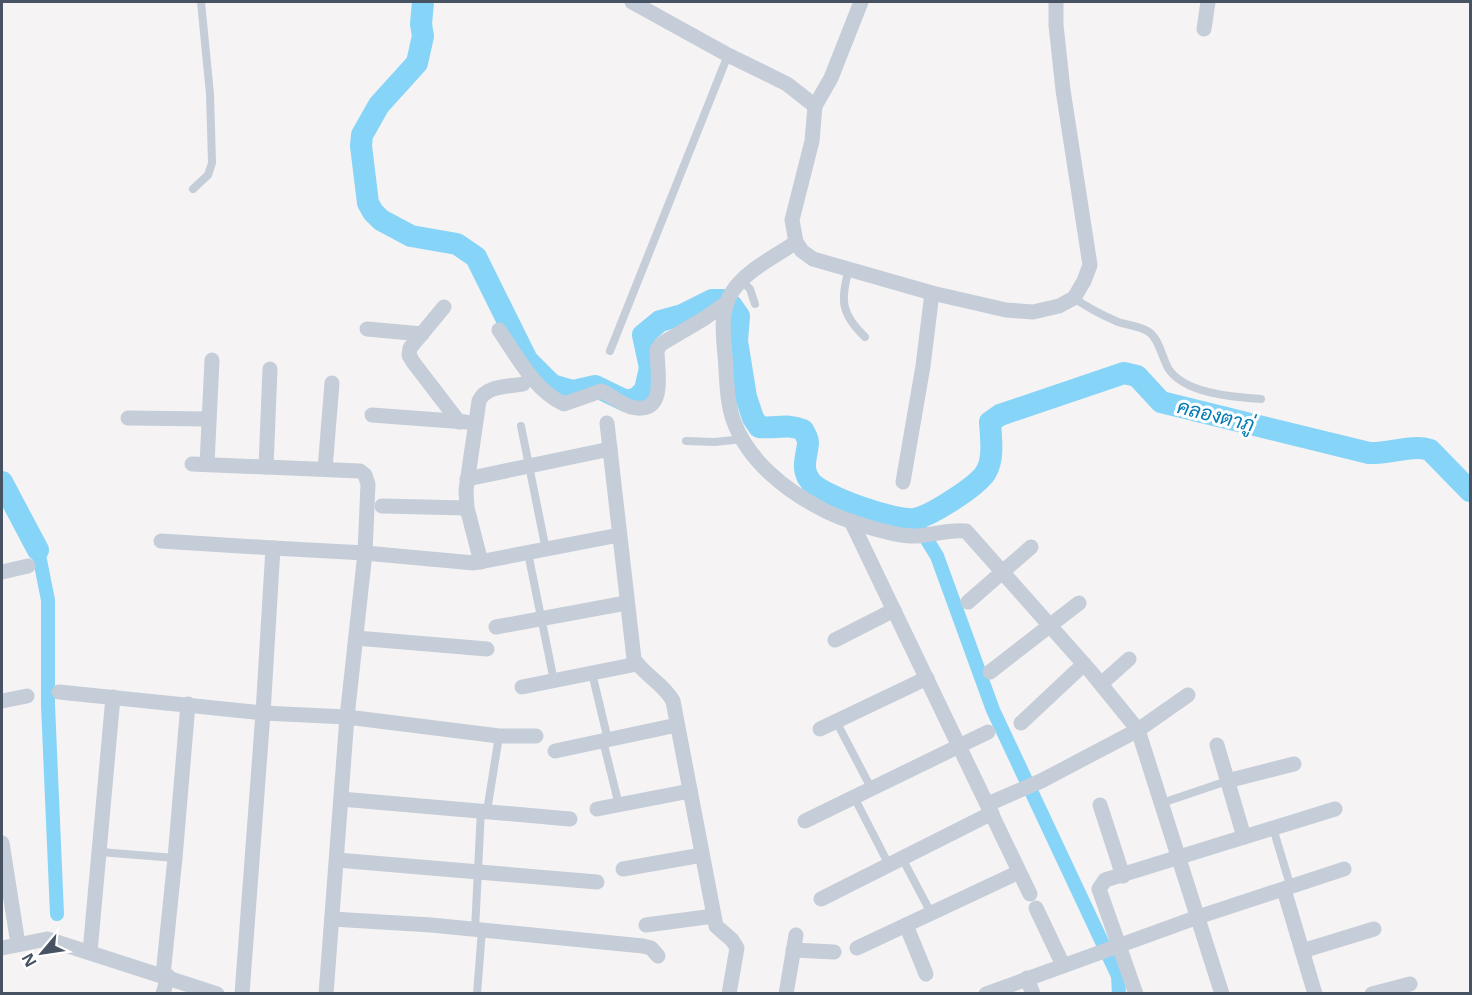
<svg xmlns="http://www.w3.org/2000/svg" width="1472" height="995" viewBox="0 0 1472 995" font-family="'Noto Sans',Sarabun,sans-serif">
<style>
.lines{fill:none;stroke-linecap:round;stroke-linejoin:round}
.canal{stroke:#86d4f7;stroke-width:14}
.river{stroke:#86d4f7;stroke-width:22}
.lane{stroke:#c5cdd8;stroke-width:8}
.street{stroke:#c5cdd8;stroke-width:15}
.labels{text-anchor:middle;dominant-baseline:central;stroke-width:6;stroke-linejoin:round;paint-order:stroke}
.water-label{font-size:20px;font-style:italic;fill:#017cb4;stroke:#fff}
</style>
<rect width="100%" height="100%" fill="#f5f3f3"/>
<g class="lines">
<g class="canal">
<path d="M914 519 937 556 993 710 1118 976 1119 994"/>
<path d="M38 550 48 600V705L57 914"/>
</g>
<g class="river">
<path d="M423 2 421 24 423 36 417 63 379 105 362 135 361 146 368 203 373 212 381 220 411 236 457 244 476 257 527 360 552 385 573 391 595 386 626 401 637 398 645 390 650 368 643 335 660 321 682 315 712 300H723L732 306 739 316 737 341 746 397 753 418 759 427C776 429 787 423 803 430 805 434 808 438 808 443 807 457 800 469 811 482 824 497 894 521 914 519 929 517 978 486 986 472 994 459 991 438 990 422L1000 415 1124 373 1137 376 1161 402 1369 453C1389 454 1412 444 1430 450L1470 491"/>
<path d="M2 482 38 550"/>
</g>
<g class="lane">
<path d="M193 189 208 175 212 163 210 94 201 2"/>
<path d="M849 269C840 300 841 314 865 337"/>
<path d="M741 280 750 289 755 304"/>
<path d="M1074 298C1088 308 1102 315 1118 322 1127 325 1141 326 1149 332 1159 339 1162 357 1168 368 1184 394 1234 397 1261 399"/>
<path d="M610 351 728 55"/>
<path d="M521 426 546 550"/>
<path d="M686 441 715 442 743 439"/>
<path d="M528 553 554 681"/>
<path d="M592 673 608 740"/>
<path d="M836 721 871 788"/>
<path d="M603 741 619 805"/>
<path d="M854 797 889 865"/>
<path d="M1162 803 1227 781"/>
<path d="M487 811 499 736"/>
<path d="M1273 828 1291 888"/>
<path d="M100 852 175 858"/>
<path d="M902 858 931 913"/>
<path d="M475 930 481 810"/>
<path d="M477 994 482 930"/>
</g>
<g class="street">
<path d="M632 2 728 55 787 84 815 106 812 141 792 220 796 242 802 251 813 259 932 293 1006 310 1033 312 1059 306 1074 298 1084 281 1090 265 1063 90 1056 25V2"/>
<path d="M1204 29 1208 2"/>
<path d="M815 106 831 78 861 2"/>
<path d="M796 242C775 257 746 270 732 292 720 311 723 334 725 355 727 377 726 401 734 422 748 460 785 490 820 508 839 519 894 537 916 536 933 535 949 529 966 531L1091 672 1138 730 1222 994"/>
<path d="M444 307 410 348 409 355 413 362 459 422"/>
<path d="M367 329 422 334"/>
<path d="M499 330C517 356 534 390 564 404L601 391C611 395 621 404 631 407 668 416 657 372 657 350L661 344 705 318 726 303"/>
<path d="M372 415 466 422"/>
<path d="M128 418 209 419"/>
<path d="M607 423 634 659C645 676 663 683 673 701L716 926 732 940 737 948 729 994"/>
<path d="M192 464 360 471 365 475 368 484 365 553 347 717 326 994"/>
<path d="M207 464 212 360"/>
<path d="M266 467 270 369"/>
<path d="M325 469 332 383"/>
<path d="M467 479 610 449"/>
<path d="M903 482 923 366 932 293"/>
<path d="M382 506 467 508"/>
<path d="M851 521 1030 894"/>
<path d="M161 541 273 548 263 713 242 994"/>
<path d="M273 548 365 553 474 563 619 535"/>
<path d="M481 562 467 508 466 490 479 401C486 385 508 387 523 384"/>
<path d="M2 572 28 566"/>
<path d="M968 602 1031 547"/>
<path d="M496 627 626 603"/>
<path d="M356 638 487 649"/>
<path d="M835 640 894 610"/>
<path d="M990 672 1079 603"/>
<path d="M1101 684 1129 659"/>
<path d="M522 687 637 664"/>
<path d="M59 692 263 713 347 717 499 736H536"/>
<path d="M2 701 27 696"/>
<path d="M1021 723 1084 664"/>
<path d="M820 729 927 678"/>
<path d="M1217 745 1244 837"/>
<path d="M555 751 677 725"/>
<path d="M1227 781 1294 764"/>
<path d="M341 799 570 819"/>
<path d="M988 804 1041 781 1138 730 1188 695"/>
<path d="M1100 805 1123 876"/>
<path d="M597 809 690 791"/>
<path d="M805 821 988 732"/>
<path d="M2 843 18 944"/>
<path d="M337 860 597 882"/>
<path d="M623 869 702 855"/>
<path d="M1284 890 1315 994"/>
<path d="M821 899 992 813"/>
<path d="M1036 908 1063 965"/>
<path d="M332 919 431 925 643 946 651 948 658 956"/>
<path d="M646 925 714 916"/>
<path d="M906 925 926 974"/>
<path d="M2 948 47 939 217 994"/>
<path d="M857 948 1019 872"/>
<path d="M793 950 834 952"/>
<path d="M1302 951 1374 929"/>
<path d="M90 952 113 697"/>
<path d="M163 975 175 858 188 704"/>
<path d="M1027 978 1033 994"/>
<path d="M163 994 168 976"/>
<path d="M786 994 796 935"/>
<path d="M986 994 1198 917 1344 869"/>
<path d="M1136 994 1099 889 1105 880 1335 809"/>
<path d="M1372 994 1410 984"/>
</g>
</g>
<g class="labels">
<g class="water-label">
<text transform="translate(1216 415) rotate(14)">คลองตาภู่</text>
</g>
</g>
<rect width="1472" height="995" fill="none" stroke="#475363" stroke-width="6"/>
<g transform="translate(42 953) rotate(241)" stroke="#ffffff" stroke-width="4.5" paint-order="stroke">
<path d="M0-4.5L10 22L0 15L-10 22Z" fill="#475363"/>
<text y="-9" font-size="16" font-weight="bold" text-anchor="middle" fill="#475363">N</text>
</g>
</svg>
